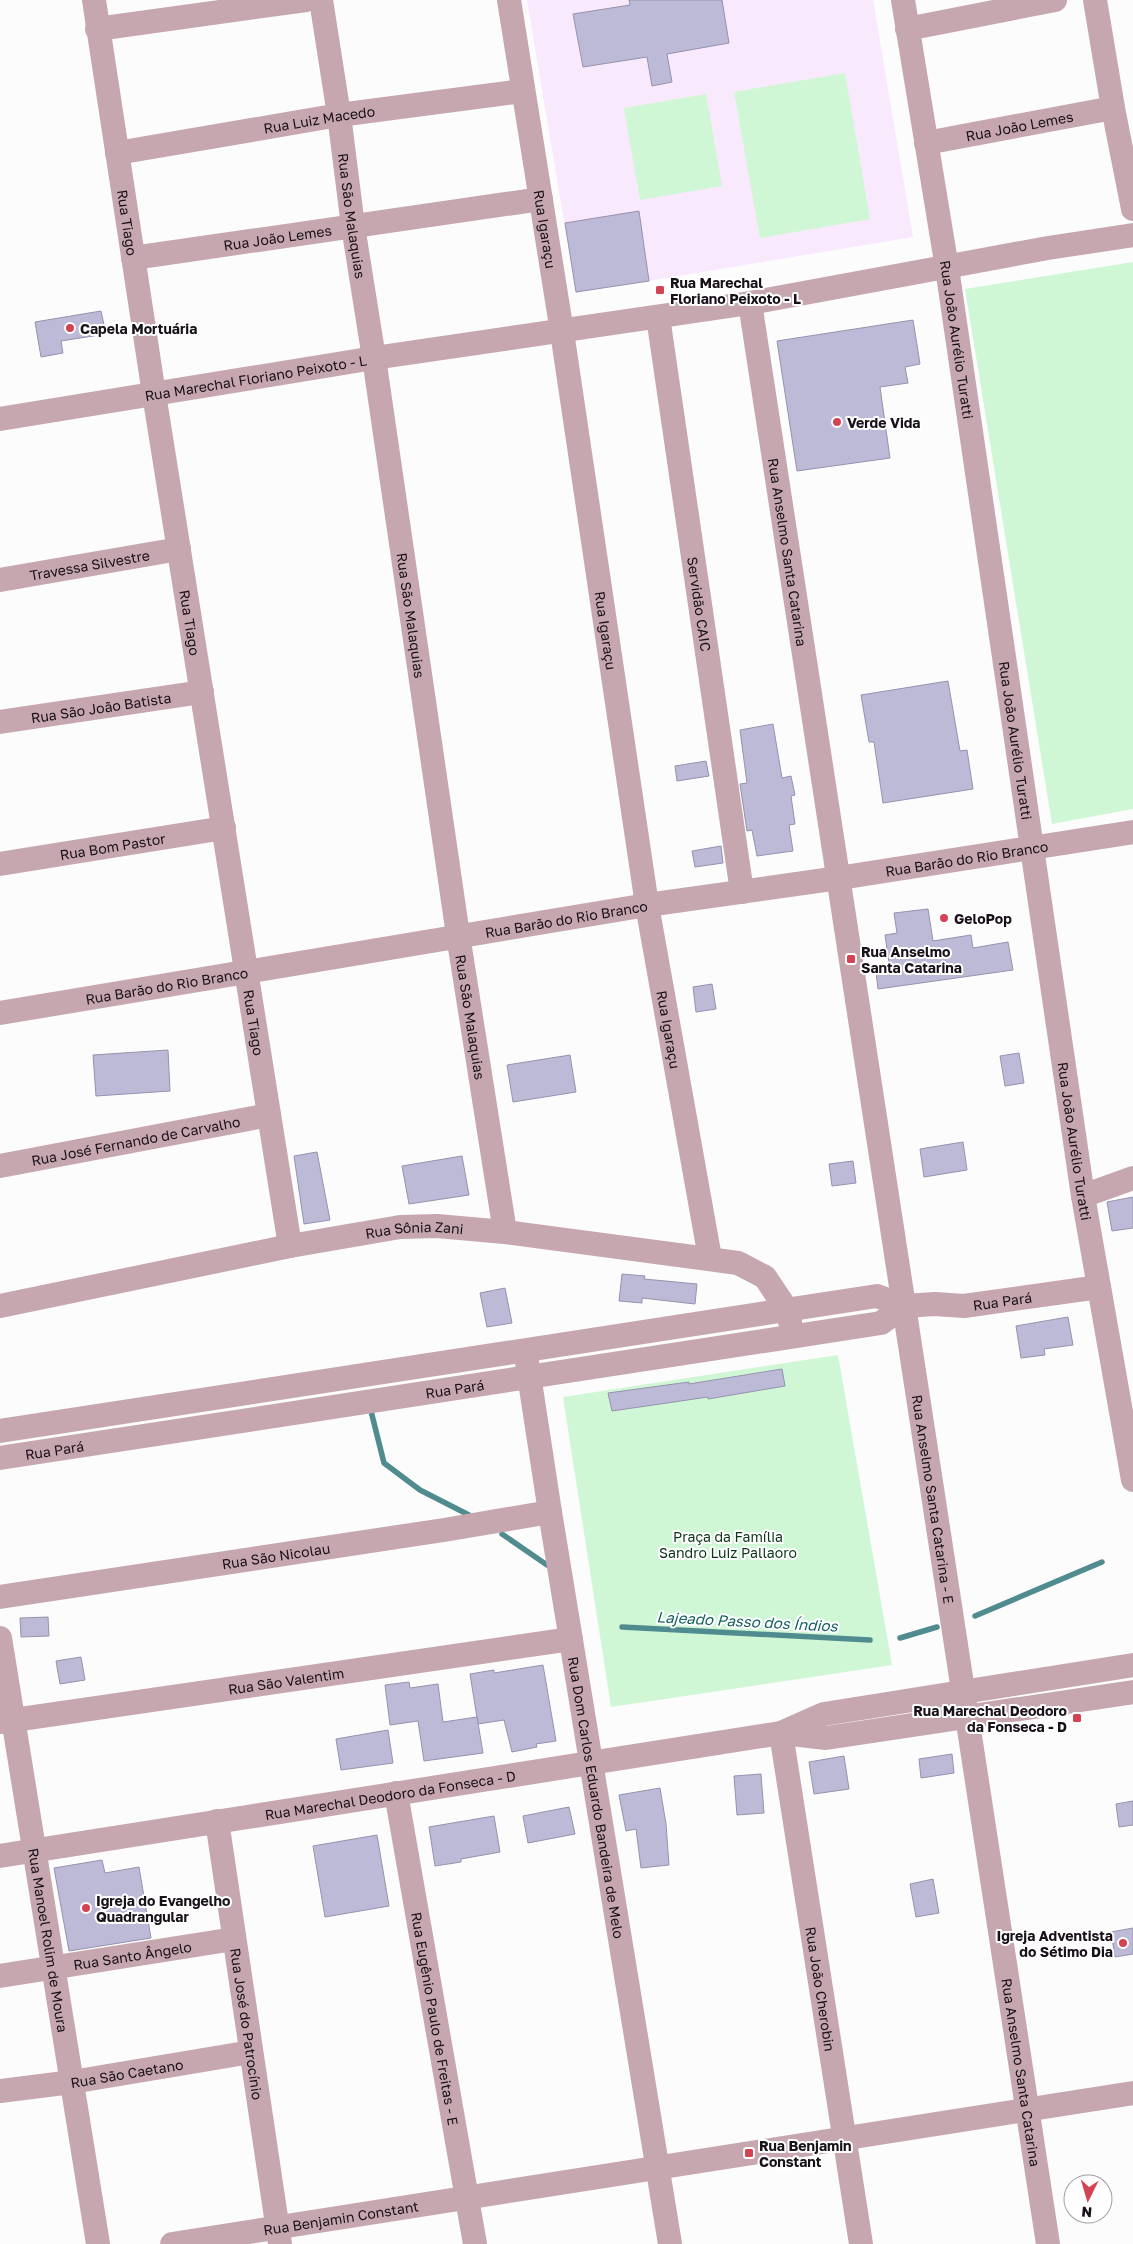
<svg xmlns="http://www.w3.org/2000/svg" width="1133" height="2244" viewBox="0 0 1133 2244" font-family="'Golos Text',sans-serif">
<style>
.built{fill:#f9e9fd}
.green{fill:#cff7d5}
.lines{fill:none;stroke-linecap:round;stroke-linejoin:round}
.stream{stroke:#508c8f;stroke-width:5.5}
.building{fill:#bdbad8;stroke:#9592ae}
.minor{stroke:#c6a7af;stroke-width:24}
.poi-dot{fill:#d44353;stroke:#fff;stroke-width:2}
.labels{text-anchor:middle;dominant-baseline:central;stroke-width:4;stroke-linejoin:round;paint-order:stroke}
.street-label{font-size:14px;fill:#19111a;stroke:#fff}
.poi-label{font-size:14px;font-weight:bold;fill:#19111a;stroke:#fff;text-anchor:start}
.park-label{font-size:14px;fill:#0b3517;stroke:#fff}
.water-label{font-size:15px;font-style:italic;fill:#145f60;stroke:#fff}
</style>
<rect width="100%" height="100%" fill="#fcfcfc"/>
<path class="built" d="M527 0H873L913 237 576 293Z"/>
<g class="green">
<path d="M845 73 870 219 760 238 734 92Z"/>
<path d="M706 94 722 186 640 200 624 108Z"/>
<path d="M1133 262V809L1052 824 965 289Z"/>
<path d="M838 1355 892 1665 611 1707 563 1397Z"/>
</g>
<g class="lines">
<g class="stream">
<path d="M371 1411 384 1463 420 1490 469 1515"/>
<path d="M502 1534 547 1565"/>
<path d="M975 1616 1102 1562"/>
<path d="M622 1627 870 1640"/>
<path d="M900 1638 937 1627"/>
</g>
</g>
<g class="building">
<path d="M629 0H722L729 43 667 54 672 82 652 86 647 57 583 67 573 14 630 5Z"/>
<path d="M639 211 649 281 576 292 565 223Z"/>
<path d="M101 311 106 334 61 341 63 353 41 357 35 322Z"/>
<path d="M913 320 920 364 905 367 908 383 880 387 890 458 797 471 777 341Z"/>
<path d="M948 681 960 751 967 750 973 789 883 803 874 742H869L861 695Z"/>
<path d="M773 724 782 778 791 776 795 795 791 796 795 824 789 825 793 851 757 856 752 830 747 831 740 784 747 783 740 730Z"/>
<path d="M706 761 709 776 677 781 675 766Z"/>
<path d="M721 846 723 863 695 867 692 851Z"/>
<path d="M928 909 933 941 971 935 973 948 1008 942 1013 970 878 989 876 972 890 970 885 935 897 933 894 913Z"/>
<path d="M712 984 716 1009 696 1012 693 987Z"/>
<path d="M168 1050 170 1091 96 1096 93 1055Z"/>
<path d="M1019 1053 1024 1083 1005 1086 1000 1056Z"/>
<path d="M570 1055 576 1092 513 1102 507 1065Z"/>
<path d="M963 1142 967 1170 924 1177 920 1149Z"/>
<path d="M317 1152 330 1220 304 1224 294 1156Z"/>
<path d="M462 1156 469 1195 409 1204 402 1166Z"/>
<path d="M853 1161 856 1183 832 1186 829 1164Z"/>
<path d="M1133 1197V1228L1112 1231 1107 1202Z"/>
<path d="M622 1274 645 1276 644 1279 697 1284 695 1304 642 1298V1303L619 1301Z"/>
<path d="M505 1288 512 1323 487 1327 480 1293Z"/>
<path d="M1068 1317 1073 1345 1044 1349 1045 1355 1021 1358 1016 1326Z"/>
<path d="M782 1369 785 1386 708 1399V1397L612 1411 608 1393 689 1382V1384Z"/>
<path d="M48 1617 49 1636 21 1637 20 1618Z"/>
<path d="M81 1657 85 1680 60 1684 56 1661Z"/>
<path d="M543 1665 556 1741 536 1744 537 1747 512 1752 504 1720 478 1724 470 1674 494 1670V1673Z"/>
<path d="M409 1682 410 1688 438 1684 443 1722 477 1717 483 1753 424 1761 418 1721 390 1725 385 1685Z"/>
<path d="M388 1730 393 1763 341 1770 336 1739Z"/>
<path d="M952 1754 954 1773 921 1778 919 1759Z"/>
<path d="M844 1756 849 1789 814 1794 809 1762Z"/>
<path d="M761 1774 764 1813 737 1815 734 1776Z"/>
<path d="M660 1788 666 1824 669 1865 641 1868 636 1829 626 1831 619 1795Z"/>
<path d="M1133 1801V1825L1119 1827 1116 1804Z"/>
<path d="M569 1807 575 1834 528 1843 523 1816Z"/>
<path d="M494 1816 500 1852 461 1859V1862L435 1866 429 1827Z"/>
<path d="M377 1835 389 1906 325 1917 313 1846Z"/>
<path d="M102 1860 105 1873 139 1867 151 1938 69 1951 54 1868Z"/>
<path d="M933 1879 939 1913 916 1917 910 1884Z"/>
<path d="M1133 1928V1954L1115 1957 1111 1932Z"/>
</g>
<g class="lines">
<g class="minor">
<path id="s1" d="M94 0 154 394 290 1246"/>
<path id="s2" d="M321 0 339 115 353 226 374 358 458 935 505 1232"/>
<path id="s3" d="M509 0 562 332 647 905 710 1258"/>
<path id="s4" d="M903 0 947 268 1083 1196 1133 1480"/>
<path d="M1095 0 1113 108 1133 209"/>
<path d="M97 29 306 0"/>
<path d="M907 29 1055 0"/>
<path id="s5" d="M926 143 1113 108"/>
<path id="s6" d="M117 153 339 115 523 91"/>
<path id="s7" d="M133 258 541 199"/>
<path id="s8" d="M750 303 1048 2244"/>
<path id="s9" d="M658 317 742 892"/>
<path id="s10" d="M0 419 374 358 750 303 1048 248 1133 235"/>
<path id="s11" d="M0 580 179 549"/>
<path id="s12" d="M0 722 202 692"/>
<path id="s13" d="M0 864 224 828"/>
<path id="s14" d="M0 1013 647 905 839 878 1133 832"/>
<path id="s15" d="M0 1166 269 1115"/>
<path d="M1083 1196 1133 1178"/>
<path id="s16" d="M0 1306 290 1246 400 1227 437 1226 505 1232 738 1263 765 1277 787 1310 790 1322"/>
<path id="s17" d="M527 1362 550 1512 670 2244"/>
<path id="s18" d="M0 1431 877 1296 904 1306 935 1304 964 1306 1099 1287"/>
<path id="s19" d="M0 1458 881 1323 904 1306"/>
<path id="s20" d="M0 1597 444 1530 550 1512"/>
<path id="s21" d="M0 1638 98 2244"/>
<path id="s22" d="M0 1722 571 1639"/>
<path id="s23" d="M781 1733 861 2244"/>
<path d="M783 1733 826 1738 1133 1692"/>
<path id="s24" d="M396 1793 475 2244"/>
<path id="s25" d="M217 1821 280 2244"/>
<path id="s26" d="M0 1856 781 1733 824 1714 1133 1665"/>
<path id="s27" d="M0 1976 234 1939"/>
<path id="s28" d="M0 2091 72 2082 251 2052"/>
<path id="s29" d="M172 2244 1133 2093"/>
</g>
</g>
<g class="poi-dot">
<rect x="655" y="285" width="10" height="10" rx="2.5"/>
<circle cx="70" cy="328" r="5"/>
<circle cx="837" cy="422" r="5"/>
<circle cx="944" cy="918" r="5"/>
<rect x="846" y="954" width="10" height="10" rx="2.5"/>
<rect x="1072" y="1713" width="10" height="10" rx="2.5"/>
<circle cx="86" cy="1908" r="5"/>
<circle cx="1123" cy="1943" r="5"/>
<rect x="744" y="2148" width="10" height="10" rx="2.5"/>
</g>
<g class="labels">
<g class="street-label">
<text stroke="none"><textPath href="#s6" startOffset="205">Rua Luiz Macedo</textPath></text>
<text stroke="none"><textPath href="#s5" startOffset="95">Rua João Lemes</textPath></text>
<text stroke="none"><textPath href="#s2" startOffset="218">Rua São Malaquias</textPath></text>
<text stroke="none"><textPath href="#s1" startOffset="225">Rua Tiago</textPath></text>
<text stroke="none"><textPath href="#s3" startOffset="232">Rua Igaraçu</textPath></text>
<text stroke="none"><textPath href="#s7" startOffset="146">Rua João Lemes</textPath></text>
<text stroke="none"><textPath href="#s4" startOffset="344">Rua João Aurélio Turatti</textPath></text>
<text stroke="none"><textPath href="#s10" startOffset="259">Rua Marechal Floriano Peixoto - L</textPath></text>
<text stroke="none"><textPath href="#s8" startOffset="252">Rua Anselmo Santa Catarina</textPath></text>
<text stroke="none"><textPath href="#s11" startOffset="91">Travessa Silvestre</textPath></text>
<text stroke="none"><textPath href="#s9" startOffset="290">Servidão CAIC</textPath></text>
<text stroke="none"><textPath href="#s2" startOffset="622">Rua São Malaquias</textPath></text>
<text stroke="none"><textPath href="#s1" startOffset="630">Rua Tiago</textPath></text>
<text stroke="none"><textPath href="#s3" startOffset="638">Rua Igaraçu</textPath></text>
<text stroke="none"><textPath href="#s12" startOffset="102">Rua São João Batista</textPath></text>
<text stroke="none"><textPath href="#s4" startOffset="749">Rua João Aurélio Turatti</textPath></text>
<text stroke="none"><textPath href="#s13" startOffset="114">Rua Bom Pastor</textPath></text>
<text stroke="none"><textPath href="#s14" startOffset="979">Rua Barão do Rio Branco</textPath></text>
<text stroke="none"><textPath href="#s14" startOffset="574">Rua Barão do Rio Branco</textPath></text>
<text stroke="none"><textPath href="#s14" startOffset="169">Rua Barão do Rio Branco</textPath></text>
<text stroke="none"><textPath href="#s2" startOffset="1028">Rua São Malaquias</textPath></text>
<text stroke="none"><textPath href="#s1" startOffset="1035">Rua Tiago</textPath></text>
<text stroke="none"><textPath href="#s3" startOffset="1042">Rua Igaraçu</textPath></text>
<text stroke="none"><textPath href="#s15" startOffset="138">Rua José Fernando de Carvalho</textPath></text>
<text stroke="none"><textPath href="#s4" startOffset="1154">Rua João Aurélio Turatti</textPath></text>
<text stroke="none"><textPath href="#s16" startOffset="422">Rua Sônia Zani</textPath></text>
<text stroke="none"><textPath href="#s18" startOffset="1015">Rua Pará</textPath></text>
<text stroke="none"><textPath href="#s19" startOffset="460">Rua Pará</textPath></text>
<text stroke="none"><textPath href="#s19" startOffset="55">Rua Pará</textPath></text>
<text stroke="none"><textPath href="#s8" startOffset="1210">Rua Anselmo Santa Catarina - E</textPath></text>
<text stroke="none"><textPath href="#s20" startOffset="279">Rua São Nicolau</textPath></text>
<text stroke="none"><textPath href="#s22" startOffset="289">Rua São Valentim</textPath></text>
<text stroke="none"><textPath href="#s26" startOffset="395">Rua Marechal Deodoro da Fonseca - D</textPath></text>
<text stroke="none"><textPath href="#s17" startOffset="441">Rua Dom Carlos Eduardo Bandeira de Melo</textPath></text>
<text stroke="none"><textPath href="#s21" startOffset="306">Rua Manoel Rolim de Moura</textPath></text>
<text stroke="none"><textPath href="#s27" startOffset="134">Rua Santo Ângelo</textPath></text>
<text stroke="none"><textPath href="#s23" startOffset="259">Rua João Cherobin</textPath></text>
<text stroke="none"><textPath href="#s24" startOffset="229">Rua Eugênio Paulo de Freitas - E</textPath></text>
<text stroke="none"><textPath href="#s25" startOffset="205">Rua José do Patrocínio</textPath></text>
<text stroke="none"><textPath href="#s8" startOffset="1790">Rua Anselmo Santa Catarina</textPath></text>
<text stroke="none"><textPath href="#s28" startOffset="128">Rua São Caetano</textPath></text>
<text stroke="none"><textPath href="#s29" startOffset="171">Rua Benjamin Constant</textPath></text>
</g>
<g class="poi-label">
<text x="670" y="282">Rua Marechal<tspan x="670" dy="16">Floriano Peixoto - L</tspan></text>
<text x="80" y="328">Capela Mortuária</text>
<text x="847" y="422">Verde Vida</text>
<text x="954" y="918">GeloPop</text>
<text x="861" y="951">Rua Anselmo<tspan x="861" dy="16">Santa Catarina</tspan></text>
<text x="1067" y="1710" text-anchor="end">Rua Marechal Deodoro<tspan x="1067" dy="16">da Fonseca - D</tspan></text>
<text x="96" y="1900">Igreja do Evangelho<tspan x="96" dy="16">Quadrangular</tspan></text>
<text x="1113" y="1935" text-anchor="end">Igreja Adventista<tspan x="1113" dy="16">do Sétimo Dia</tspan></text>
<text x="759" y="2145">Rua Benjamin<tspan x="759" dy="16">Constant</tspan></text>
</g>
<g class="park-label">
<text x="728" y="1536">Praça da Família<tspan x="728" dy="16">Sandro Luiz Pallaoro</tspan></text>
</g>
<g class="water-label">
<text transform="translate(747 1621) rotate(3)">Lajeado Passo dos Índios</text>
</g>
</g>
<g transform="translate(1088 2199) rotate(185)"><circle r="24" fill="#ffffff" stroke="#a3a0a3"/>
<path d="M0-4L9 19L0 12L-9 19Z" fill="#d44353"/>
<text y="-8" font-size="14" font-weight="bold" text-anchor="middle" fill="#19111a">N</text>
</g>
</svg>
